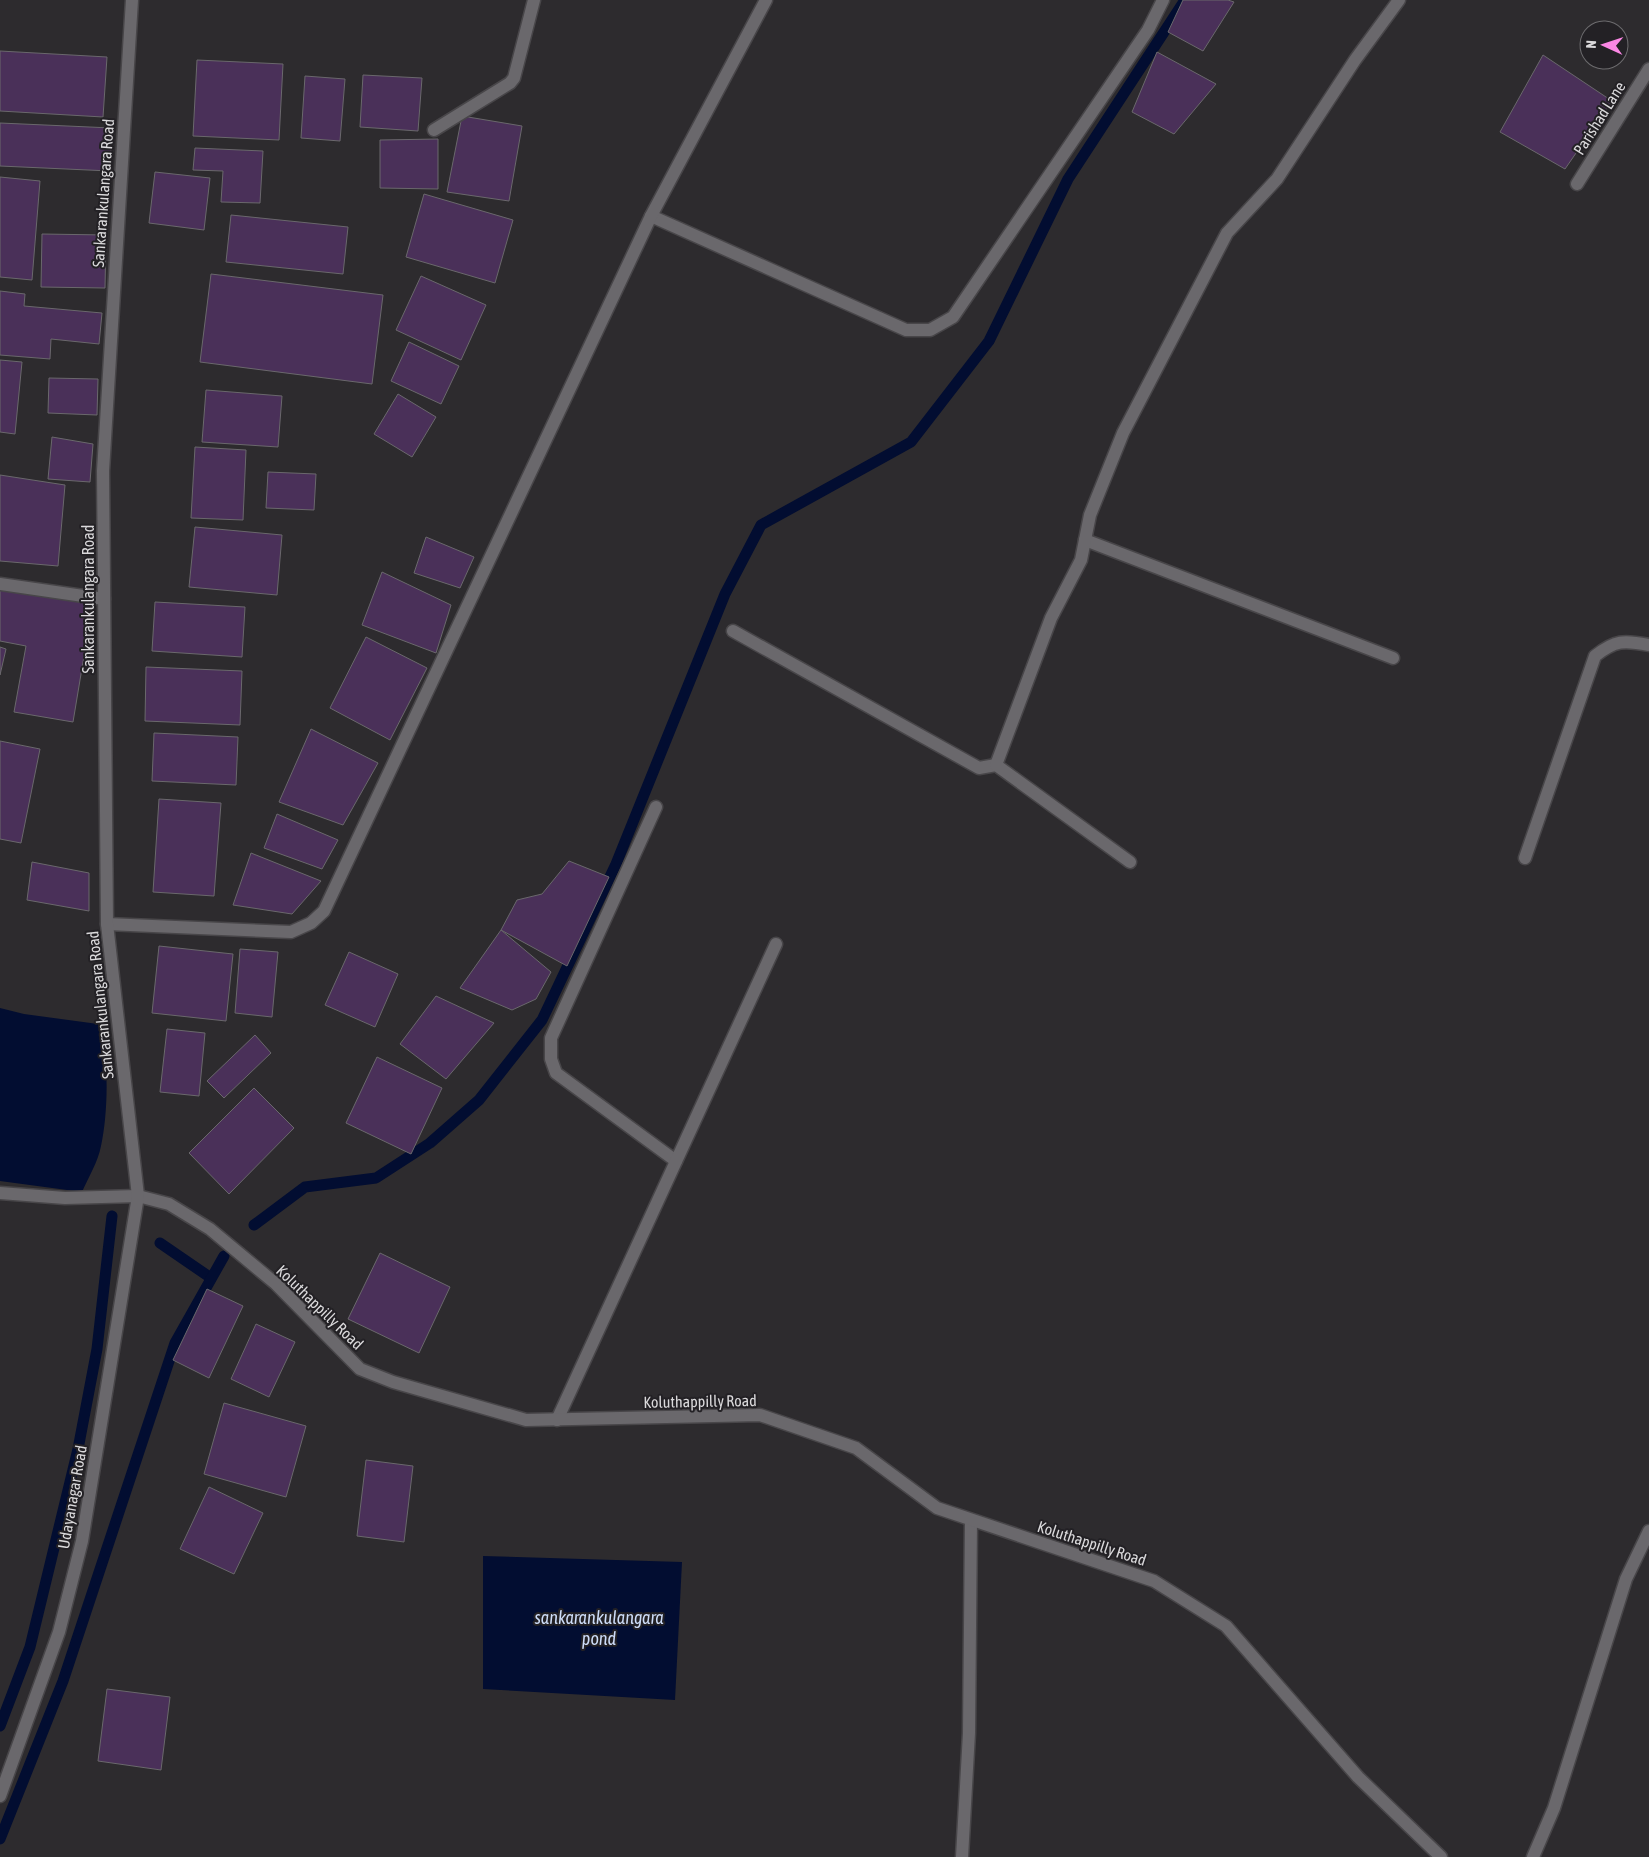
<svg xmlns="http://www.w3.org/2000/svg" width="1649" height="1857" viewBox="0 0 1649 1857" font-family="'Asap Condensed',sans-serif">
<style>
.water{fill:#020d31}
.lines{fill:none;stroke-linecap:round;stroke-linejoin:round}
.stream{stroke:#020d31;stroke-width:11}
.building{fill:#4a3059;stroke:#6a686c}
.service-casing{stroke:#484649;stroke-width:15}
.minor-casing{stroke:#484649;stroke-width:15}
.tertiary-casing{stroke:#484649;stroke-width:15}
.service{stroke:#6a686c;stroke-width:12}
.minor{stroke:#6a686c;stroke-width:12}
.tertiary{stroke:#6a686c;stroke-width:12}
.labels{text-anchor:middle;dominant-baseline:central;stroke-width:4;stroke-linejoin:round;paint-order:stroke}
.street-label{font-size:16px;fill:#dad9db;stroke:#232125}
.water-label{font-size:18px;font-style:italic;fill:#ceddf9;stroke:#232125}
</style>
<rect width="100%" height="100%" fill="#2d2b2e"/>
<g class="water">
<path d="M0 1008 24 1014 98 1024C110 1053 108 1115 101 1146 98 1162 88 1178 82 1192L0 1181Z"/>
<path d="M483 1556 682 1562 675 1700 483 1689Z"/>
</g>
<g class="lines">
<g class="stream">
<path d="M254 1225 305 1187 376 1178 430 1143 479 1100 542 1020 616 864 725 594 761 525 911 442 989 341 1068 179 1185 0"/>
<path d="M160 1243 211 1278"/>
<path d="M0 1726 30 1647 78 1449 97 1349 112 1216"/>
<path d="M0 1839 63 1681 175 1343 224 1256"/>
</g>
</g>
<g class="building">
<path d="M1183 0H1228L1234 2 1203 51 1168 32Z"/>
<path d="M0 51 107 57 103 117 0 111Z"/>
<path d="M1157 52 1216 84 1174 134 1132 112Z"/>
<path d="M1543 55 1612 101 1565 169 1500 132Z"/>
<path d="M197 60 283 64 279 140 193 136Z"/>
<path d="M363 75 422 78 418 131 360 127Z"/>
<path d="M305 76 345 79 340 141 301 138Z"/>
<path d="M462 116 522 126 509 201 447 192Z"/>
<path d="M0 123 112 128 110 171 0 166Z"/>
<path d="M438 139V189L380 188V140Z"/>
<path d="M195 148 263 151 260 203 221 202 223 171 193 170Z"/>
<path d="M155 172 210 178 204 230 149 223Z"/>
<path d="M0 177 40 181 32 280 0 277Z"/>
<path d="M424 194 513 220 495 283 406 257Z"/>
<path d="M231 215 348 227 343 274 226 262Z"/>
<path d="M42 234 106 235 105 288 41 287Z"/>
<path d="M211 274 383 295 372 384 200 362Z"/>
<path d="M421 276 486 305 461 360 396 330Z"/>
<path d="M0 291 25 294 24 306 102 313 99 344 51 339 50 359 0 355Z"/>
<path d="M409 342 459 366 441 404 391 381Z"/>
<path d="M0 360 22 362 15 434 0 432Z"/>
<path d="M49 378 98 379 97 415 48 413Z"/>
<path d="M206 390 282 396 278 447 202 442Z"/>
<path d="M398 394 436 417 412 457 374 434Z"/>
<path d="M52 437 93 444 90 482 48 479Z"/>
<path d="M195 447 246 450 243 520 191 518Z"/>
<path d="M268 472 316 474 314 510 266 508Z"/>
<path d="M0 475 65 485 58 566 0 561Z"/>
<path d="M195 527 282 535 277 595 189 587Z"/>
<path d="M426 537 474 557 460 588 414 573Z"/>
<path d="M382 572 451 605 436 653 362 625Z"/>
<path d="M0 580 94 596 73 722 14 712 26 646 0 641Z"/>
<path d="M155 602 245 607 242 657 152 651Z"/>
<path d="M366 637 427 668 390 740 330 708Z"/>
<path d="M0 647 6 649 0 675Z"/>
<path d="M146 667 242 671 240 725 145 721Z"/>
<path d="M311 729 378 763 343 825 279 802Z"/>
<path d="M154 733 238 737 236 785 152 781Z"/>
<path d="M0 741 40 749 21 843 0 839Z"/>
<path d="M159 799 221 803 214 896 153 892Z"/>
<path d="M277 814 338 840 322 869 264 848Z"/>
<path d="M251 853 321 881 292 914 233 905Z"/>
<path d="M569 861 609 877 567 966 501 930 517 900 542 894Z"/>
<path d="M32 862 89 873V911L27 900Z"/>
<path d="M501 930 551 972 536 999 512 1010 460 988Z"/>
<path d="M159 946 233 954 226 1021 152 1013Z"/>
<path d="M240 949 278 952 272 1017 235 1013Z"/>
<path d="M349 952 398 974 375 1027 325 1005Z"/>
<path d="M436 996 494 1023 446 1079 400 1044Z"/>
<path d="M167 1029 205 1033 199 1096 160 1092Z"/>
<path d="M255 1035 271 1053 224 1098 207 1081Z"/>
<path d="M377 1057 442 1088 411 1154 346 1123Z"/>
<path d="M254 1088 294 1128 229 1194 189 1153Z"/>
<path d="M380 1253 450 1287 419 1353 348 1319Z"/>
<path d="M207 1289 243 1306 209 1378 173 1360Z"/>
<path d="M256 1324 295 1342 269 1397 231 1379Z"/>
<path d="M224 1403 306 1426 286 1497 204 1474Z"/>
<path d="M366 1460 413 1466 404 1542 357 1536Z"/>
<path d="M209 1487 263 1513 234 1574 180 1549Z"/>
<path d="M107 1689 170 1697 161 1770 98 1761Z"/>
</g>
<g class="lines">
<defs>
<path id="service" d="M434 130 510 83 514 78 534 0"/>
<g id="minor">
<path d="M1577 184 1649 69"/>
<path d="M651 216 906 330H930L953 317 1148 30 1163 0"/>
<path d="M1085 540 1393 658"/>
<path d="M0 584 104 599"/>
<path d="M733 631 979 768 996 765"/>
<path d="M656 807 551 1038V1059L556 1073 676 1161"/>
<path d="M1525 858 1595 656C1615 640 1624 640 1649 645"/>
<path d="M1130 862 996 765 1051 618 1081 560 1090 515 1123 433 1227 233 1277 179 1355 60 1399 0"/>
<path d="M107 924 291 932 311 923 324 911 651 216 766 0"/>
<path d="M557 1420 776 944"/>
<path d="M962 1857 969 1733 971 1520"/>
<path d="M1533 1857 1554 1808 1626 1579 1649 1531"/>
</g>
<g id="tertiary">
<path d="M0 1193 65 1198 138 1196 169 1204 210 1229 276 1284 360 1369 393 1382 526 1420 760 1415 856 1448 937 1508 1154 1581 1226 1626 1358 1777 1441 1857"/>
<path d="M0 1796 59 1632 82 1541 138 1196 107 924 103 471 132 0"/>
</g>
</defs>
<use href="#service" class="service-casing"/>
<use href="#minor" class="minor-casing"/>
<use href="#tertiary" class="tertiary-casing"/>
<use href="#service" class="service"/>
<use href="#minor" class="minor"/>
<use href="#tertiary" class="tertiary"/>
</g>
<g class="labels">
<g class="street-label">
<text transform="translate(1599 118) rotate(-58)">Parishad Lane</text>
<text transform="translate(103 193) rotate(-86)">Sankarankulangara Road</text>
<text transform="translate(88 599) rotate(-90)">Sankarankulangara Road</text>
<text transform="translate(100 1005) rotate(-96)">Sankarankulangara Road</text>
<text transform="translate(320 1307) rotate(44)">Koluthappilly Road</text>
<text transform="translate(700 1401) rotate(-1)">Koluthappilly Road</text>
<text transform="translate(72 1497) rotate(-80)">Udayanagar Road</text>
<text transform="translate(1092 1543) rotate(18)">Koluthappilly Road</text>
</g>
<g class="water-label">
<text x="599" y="1617">sankarankulangara<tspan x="599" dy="21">pond</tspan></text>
</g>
</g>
<g transform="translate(1604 45) rotate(273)"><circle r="24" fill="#232125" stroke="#6c6b6e"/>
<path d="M0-4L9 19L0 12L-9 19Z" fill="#fb87e5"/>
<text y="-8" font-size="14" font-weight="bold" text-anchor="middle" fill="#dad9db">N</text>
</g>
</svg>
